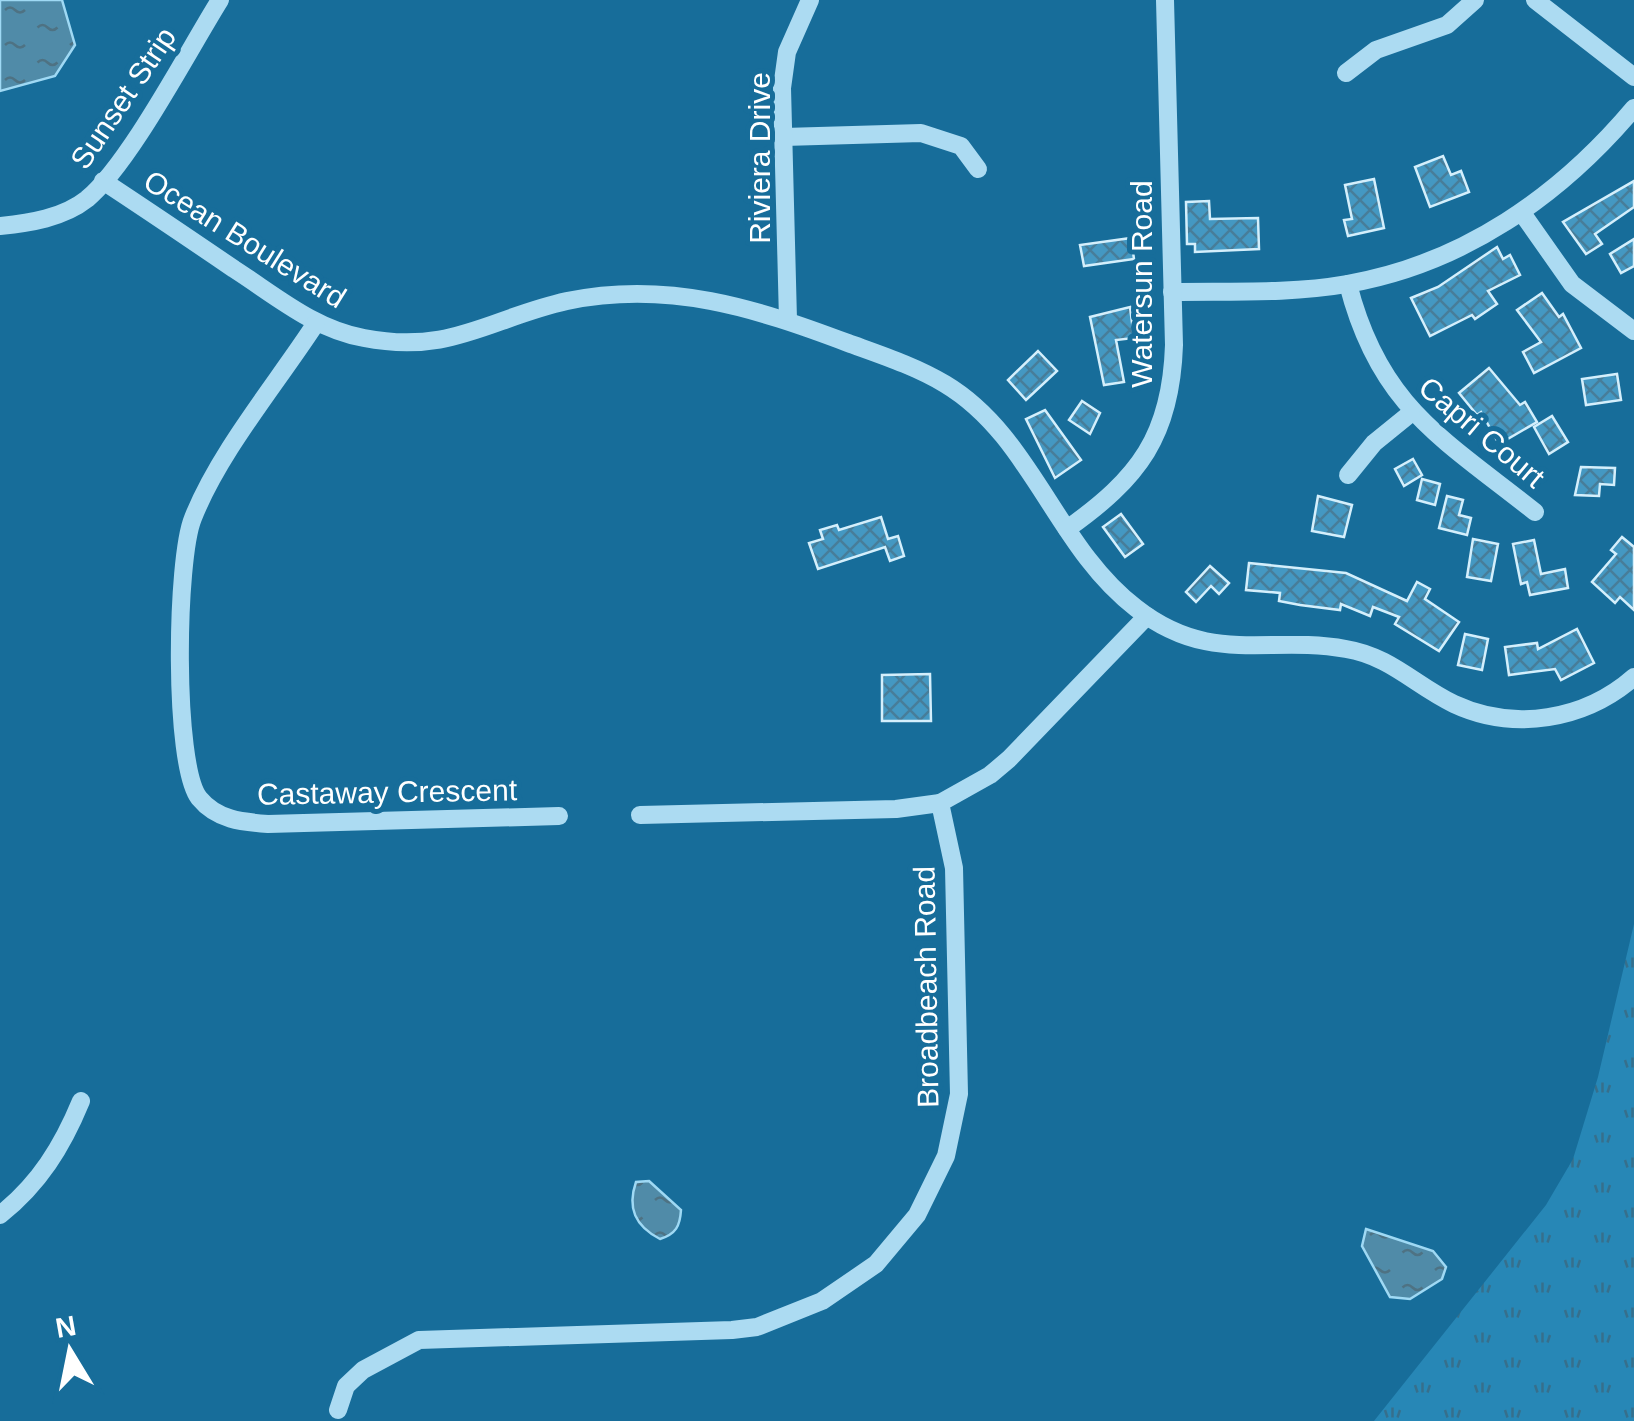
<svg xmlns="http://www.w3.org/2000/svg" width="1634" height="1421" viewBox="0 0 1634 1421" font-family="Arial,sans-serif">
<style>
.grass{fill:url(#grass-tufts)}
.water{fill:url(#water-ripples);stroke:#9fd9f4;stroke-width:2.5}
.building{fill:url(#building-cross-hatch);stroke:#d4effc;stroke-width:2.5}
.lines{fill:none;stroke-linecap:round;stroke-linejoin:round}
.minor{stroke:#acdbf2;stroke-width:18}
.labels{text-anchor:middle;dominant-baseline:central;stroke-width:10;stroke-linejoin:round;paint-order:stroke}
.street-label{font-size:30px;fill:#fff;stroke:#176d9a}
</style>
<defs>
<pattern id="grass-tufts" width="24" height="20" patternUnits="userSpaceOnUse" patternTransform="scale(2.5)"><rect width="24" height="20" fill="#2787b6"/><path d="M3 7l-1-3M5 7V3M7 7l1-3M15 17l-1-3M17 17v-4M19 17l1-3" fill="none" stroke="#366f8c"/></pattern>
<pattern id="water-ripples" width="26" height="14" patternUnits="userSpaceOnUse" patternTransform="scale(2.5)"><rect width="26" height="14" fill="#508ba8"/><path d="M2 4q2-2 4 0t4 0M15 11q2-2 4 0t4 0" fill="none" stroke="#4e7283"/></pattern>
<pattern id="building-cross-hatch" width="8" height="8" patternUnits="userSpaceOnUse" patternTransform="scale(2.5)"><rect width="8" height="8" fill="#4498c2"/><path d="M0 0l8 8M0 8l8-8" fill="none" stroke="#477d99"/></pattern>
</defs>
<rect width="100%" height="100%" fill="#176d9a"/>
<path class="grass" d="M1634 924V1421H1374L1546 1205 1573 1159 1598 1077Z"/>
<g class="water">
<path d="M0 0H62L75 45 55 76 0 91Z"/>
<path d="M649 1181 681 1210C680 1226 676 1234 660 1239 635 1226 627 1208 636 1182Z"/>
<path d="M1366 1229 1433 1251 1446 1267 1442 1279 1410 1299 1390 1297 1362 1246Z"/>
</g>
<g class="building">
<path d="M1443 156 1451 175 1461 171 1469 192 1430 207 1415 167Z"/>
<path d="M1374 179 1384 228 1348 236 1344 220 1352 219 1345 185Z"/>
<path d="M1634 181V207L1595 234 1602 244 1586 254 1563 222Z"/>
<path d="M1209 201 1210 219 1258 218 1259 249 1195 252V244H1187L1186 202Z"/>
<path d="M1131 238 1134 259 1084 266 1080 245Z"/>
<path d="M1634 239V266L1621 273 1610 254Z"/>
<path d="M1497 247 1503 259 1510 255 1520 275 1488 291 1497 304 1475 319 1472 315 1430 336 1411 298 1438 287Z"/>
<path d="M1542 293 1559 317 1563 314 1581 348 1534 373 1523 352 1541 342 1517 310Z"/>
<path d="M1130 307 1134 338 1116 340 1124 382 1104 385 1090 317Z"/>
<path d="M1038 351 1057 371 1026 400 1008 380Z"/>
<path d="M1489 368 1520 405 1525 402 1537 422 1499 444 1481 412 1477 415 1459 393Z"/>
<path d="M1617 374 1621 400 1586 405 1582 379Z"/>
<path d="M1082 401 1100 413 1090 434 1069 420Z"/>
<path d="M1045 410 1081 460 1055 478 1026 419Z"/>
<path d="M1552 416 1568 442 1549 454 1534 427Z"/>
<path d="M1413 459 1422 475 1404 486 1395 469Z"/>
<path d="M1581 467 1615 468 1614 485 1600 484 1599 496 1575 495Z"/>
<path d="M1422 479 1440 484 1435 505 1417 500Z"/>
<path d="M1318 496 1352 505 1344 537 1312 531Z"/>
<path d="M1447 496 1463 500 1459 515 1471 518 1467 535 1439 528Z"/>
<path d="M1121 514 1143 544 1125 557 1103 527Z"/>
<path d="M881 517 888 539 898 536 904 556 890 561 885 547 818 569 809 543 823 539 820 530 837 525 839 530Z"/>
<path d="M1622 537 1634 547V610L1620 597 1615 603 1592 582 1616 554 1611 550Z"/>
<path d="M1473 539 1498 544 1491 581 1467 577Z"/>
<path d="M1534 540 1541 574 1565 569 1568 588 1530 595 1527 582 1521 584 1513 544Z"/>
<path d="M1249 563 1346 573 1407 601 1417 582 1430 589 1425 599 1459 622 1439 651 1395 624 1399 617 1373 607 1370 616 1341 604 1340 610 1300 605 1279 601 1280 593 1246 590Z"/>
<path d="M1210 566 1229 583 1219 594 1211 586 1196 602 1186 592Z"/>
<path d="M1577 629 1594 663 1561 680 1555 669 1509 675 1505 647 1537 643 1538 649Z"/>
<path d="M1465 634 1488 639 1482 670 1458 665Z"/>
<path d="M930 674 931 721H882V675Z"/>
</g>
<g class="lines">
<g class="minor">
<path d="M1535 0 1634 77"/>
<path d="M1346 73 1376 50 1447 25 1475 0"/>
<path d="M784 137 921 133 961 146 978 169"/>
<path d="M103 181C147 210 190 239 234 269 276 296 314 329 364 338 451 355 490 318 567 301 668 280 755 308 848 343 881 355 915 366 945 384 1032 436 1056 547 1136 608 1210 666 1268 635 1346 649 1390 656 1416 686 1454 704 1514 732 1585 720 1634 677"/>
<path d="M1522 213 1572 284 1634 331"/>
<path d="M0 226C30 223 63 218 87 199 130 163 188 51 220 0"/>
<path d="M1348 284C1379 406 1442 438 1535 512"/>
<path d="M1172 292C1230 291 1290 294 1347 284 1463 264 1560 196 1634 108"/>
<path d="M788 320 782 88 787 52 810 0"/>
<path d="M316 323C277 383 219 452 193 518 176 559 173 764 199 798 217 820 242 822 268 824L559 816"/>
<path d="M1348 475 1374 443 1411 413"/>
<path d="M1067 529C1139 478 1171 436 1174 345L1165 0"/>
<path d="M640 815 896 809 940 803"/>
<path d="M0 1215C39 1184 62 1147 81 1101"/>
<path d="M338 1410 346 1386 363 1370 419 1340 732 1330 757 1327 822 1301 876 1264 917 1215 946 1156 959 1094 954 868 940 803 990 775 1009 759 1147 616"/>
</g>
</g>
<g class="labels">
<g class="street-label">
<text transform="translate(123 98) rotate(-56)">Sunset Strip</text>
<text transform="translate(759 158) rotate(-90)">Riviera Drive</text>
<text transform="translate(245 239) rotate(32)">Ocean Boulevard</text>
<text transform="translate(1141 284) rotate(-90)">Watersun Road</text>
<text transform="translate(1482 432) rotate(40)">Capri Court</text>
<text transform="translate(387 792) rotate(-1)">Castaway Crescent</text>
<text transform="translate(926 987) rotate(-91)">Broadbeach Road</text>
</g>
</g>
<g transform="translate(70 1351) rotate(350)" stroke="#176d9a" stroke-width="8" paint-order="stroke">
<path d="M0-8L18 38L0 25L-18 38Z" fill="#ffffff"/>
<text y="-15" font-size="28" font-weight="bold" text-anchor="middle" fill="#ffffff">N</text>
</g>
</svg>
